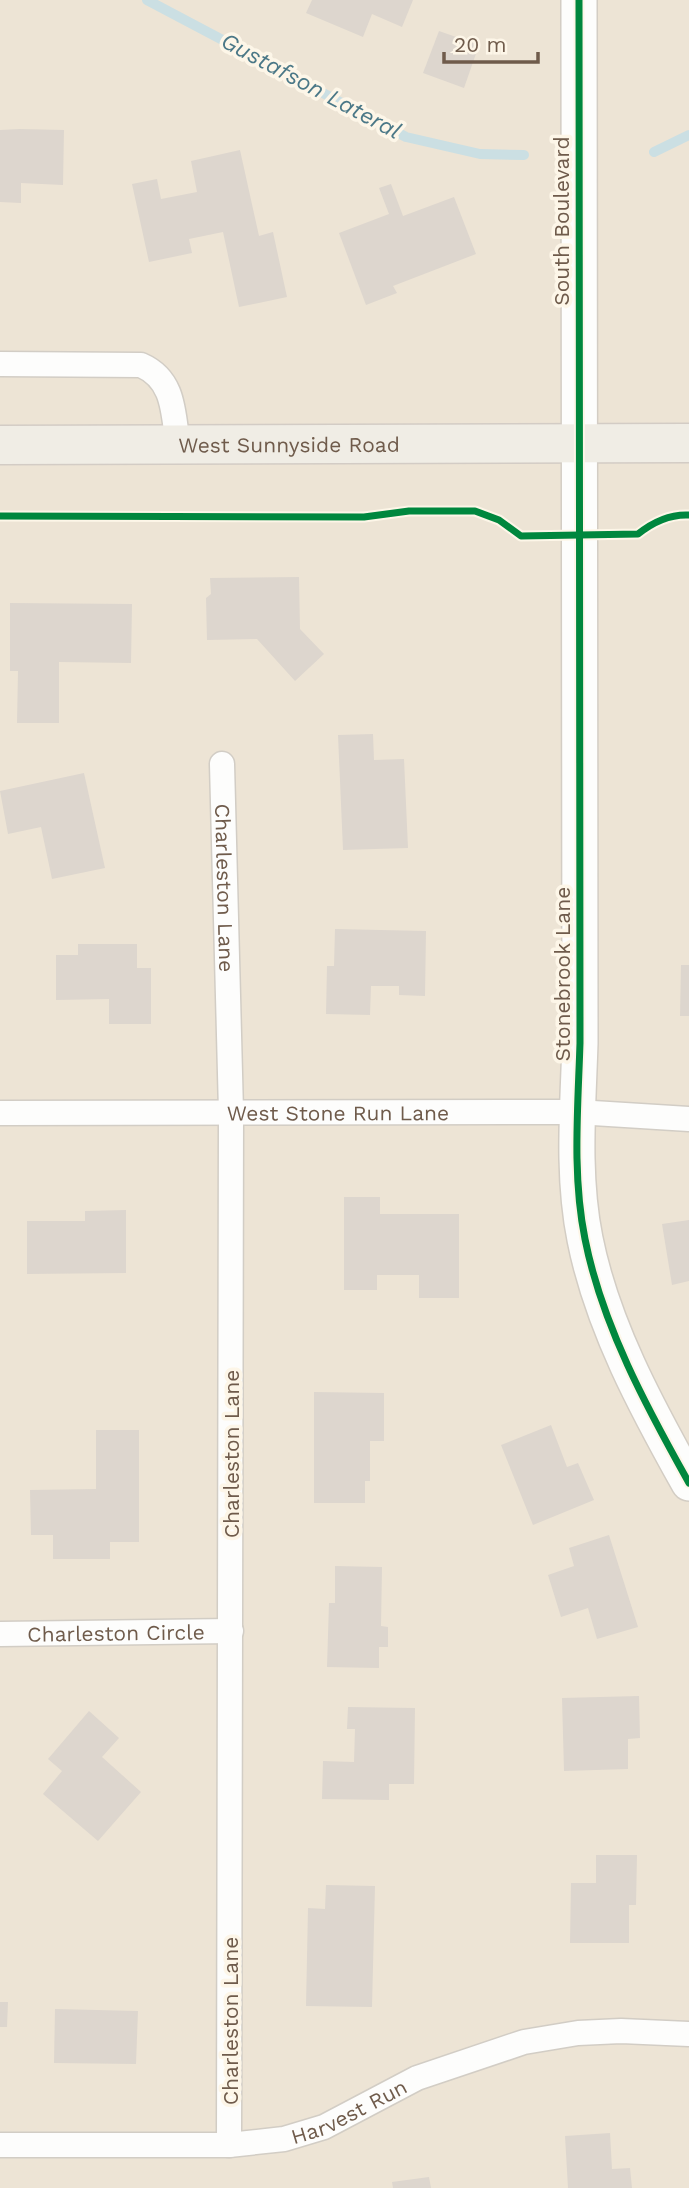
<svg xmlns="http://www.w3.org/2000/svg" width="689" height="2188" viewBox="0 0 689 2188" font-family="'Work Sans',sans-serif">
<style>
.residential{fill:#ede4d5}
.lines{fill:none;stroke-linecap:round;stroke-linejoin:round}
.stream{stroke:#cbdfe3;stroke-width:10}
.building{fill:#ddd6ce}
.street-casing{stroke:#d2cdc5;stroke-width:27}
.secondary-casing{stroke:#d3cdc4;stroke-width:38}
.primary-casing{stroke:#d3ccc5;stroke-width:41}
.street{stroke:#fdfdfc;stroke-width:24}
.secondary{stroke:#fdfdfc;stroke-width:35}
.primary{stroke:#f0ede5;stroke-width:38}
.cycleway-casing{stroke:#fdf6e8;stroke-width:11}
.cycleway{stroke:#00873e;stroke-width:7}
.labels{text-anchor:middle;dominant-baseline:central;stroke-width:7;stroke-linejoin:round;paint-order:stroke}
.street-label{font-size:21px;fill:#6f5b4b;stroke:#fdf6e8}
.water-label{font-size:23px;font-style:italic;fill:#4b7887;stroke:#fdf6e8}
</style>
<rect width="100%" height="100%" fill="#f4f0e8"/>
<rect class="residential" x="0" y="0" width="689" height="2188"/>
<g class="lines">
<g class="stream">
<path d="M147 0 406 137 480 154 524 155"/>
<path d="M654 152 689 135"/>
</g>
</g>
<g class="building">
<path d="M312 0H413L402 27 372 14 363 37 306 13Z"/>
<path d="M439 31 479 45 464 88 423 73Z"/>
<path d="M20 129 64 130 63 185 21 183V203L0 202V130Z"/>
<path d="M240 150 259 236 273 232 287 297 239 307 223 232 189 239 192 253 149 262 132 184 157 179 161 199 197 192 191 161Z"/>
<path d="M391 184 403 216 454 197 476 254 393 286 397 293 366 305 339 233 389 214 379 188Z"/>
<path d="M299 577 300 629 324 654 295 681 257 639 207 640 206 598 211 594 210 578Z"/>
<path d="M10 603 132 604 131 663 59 662V723H17L18 671H10Z"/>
<path d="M373 734 374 760 404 759 408 848 343 850 338 735Z"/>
<path d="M84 773 105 868 52 879 41 827 8 834 0 791Z"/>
<path d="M335 929 426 931 425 996 399 995V986H371L370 1015 326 1014 327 966H334Z"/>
<path d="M78 944H137V968H151V1024H109V999L56 1000V955H78Z"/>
<path d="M681 965H689V1016H680Z"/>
<path d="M344 1197H380V1214H459V1298H419V1275H377V1290H344Z"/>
<path d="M126 1210V1273L27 1274V1221H85V1211Z"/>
<path d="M689 1220V1281L672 1285 662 1224Z"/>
<path d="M314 1392 384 1393V1441H370V1481H365V1503H314Z"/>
<path d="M551 1425 567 1467 578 1463 594 1500 533 1525 501 1445Z"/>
<path d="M96 1430H139V1542H110V1559H53V1535H31L30 1490 96 1489Z"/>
<path d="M609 1535 638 1627 597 1639 588 1608 561 1617 548 1575 574 1566 569 1548Z"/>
<path d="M335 1566 382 1567 381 1626 388 1627V1647H379V1668L327 1667 329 1603H335Z"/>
<path d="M639 1696 640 1738 628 1739V1769L564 1771 562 1698Z"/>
<path d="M348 1707 415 1708 414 1784H389V1800L322 1799 323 1761 354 1762 355 1729H347Z"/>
<path d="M89 1711 119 1738 102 1757 141 1792 98 1841 43 1794 62 1771 48 1759Z"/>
<path d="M596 1855H637L636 1905H629V1943H570L571 1883H596Z"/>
<path d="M326 1885 375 1886 372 2007 306 2006 308 1908 325 1909Z"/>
<path d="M0 2002H8L7 2027H0Z"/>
<path d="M55 2009 138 2011 136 2064 54 2063Z"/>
<path d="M610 2133 612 2169 630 2168 632 2188H568L565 2136Z"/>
<path d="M429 2177 431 2188H393L392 2182Z"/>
</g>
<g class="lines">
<defs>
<g id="street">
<path d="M0 364 141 365C175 380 173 413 178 446"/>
<path id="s1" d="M222 764 231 1112 229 2145"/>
<path id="s2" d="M0 1113 577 1112 689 1119"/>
<path id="s3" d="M0 1634 231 1631"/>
<path id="s4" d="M0 2145H229L284 2139 324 2127 417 2078 524 2042 578 2033 621 2031 689 2034"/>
</g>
<path id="secondary" d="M579 0 580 1043C578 1108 572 1175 585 1239 602 1325 647 1408 689 1483"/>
<g id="primary">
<path id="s5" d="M0 445 689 443"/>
</g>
</defs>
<use href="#street" class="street-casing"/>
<use href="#secondary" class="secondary-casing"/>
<use href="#primary" class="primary-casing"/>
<use href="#street" class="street"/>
<use href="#secondary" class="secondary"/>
<use href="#primary" class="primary"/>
<defs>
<g id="cycleway">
<path d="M579 0 580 1043C578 1108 572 1175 585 1239 602 1325 647 1408 689 1483"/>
<path d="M0 516 364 517 409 511H475L499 520 521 536 638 534C653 522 669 514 689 515"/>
</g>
</defs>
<use href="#cycleway" class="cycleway-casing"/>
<use href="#cycleway" class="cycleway"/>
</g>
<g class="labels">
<g class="street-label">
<text transform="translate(561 221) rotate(-90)">South Boulevard</text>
<text stroke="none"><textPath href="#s5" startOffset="289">West Sunnyside Road</textPath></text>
<text stroke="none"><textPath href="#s1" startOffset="124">Charleston Lane</textPath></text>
<text transform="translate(562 974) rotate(-90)">Stonebrook Lane</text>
<text stroke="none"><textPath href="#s2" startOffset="338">West Stone Run Lane</textPath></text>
<text transform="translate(231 1454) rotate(-90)">Charleston Lane</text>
<text stroke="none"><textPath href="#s3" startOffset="116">Charleston Circle</textPath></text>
<text transform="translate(230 2021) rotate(-90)">Charleston Lane</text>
<text stroke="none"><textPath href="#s4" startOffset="355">Harvest Run</textPath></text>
</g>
<g class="water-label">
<text transform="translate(311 86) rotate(28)">Gustafson Lateral</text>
</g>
</g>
<path d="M444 52v10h94v-10" fill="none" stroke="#6f5b4b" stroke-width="3.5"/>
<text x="454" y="52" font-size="21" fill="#6f5b4b" stroke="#fdf6e8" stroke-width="5" paint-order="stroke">20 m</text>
</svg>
